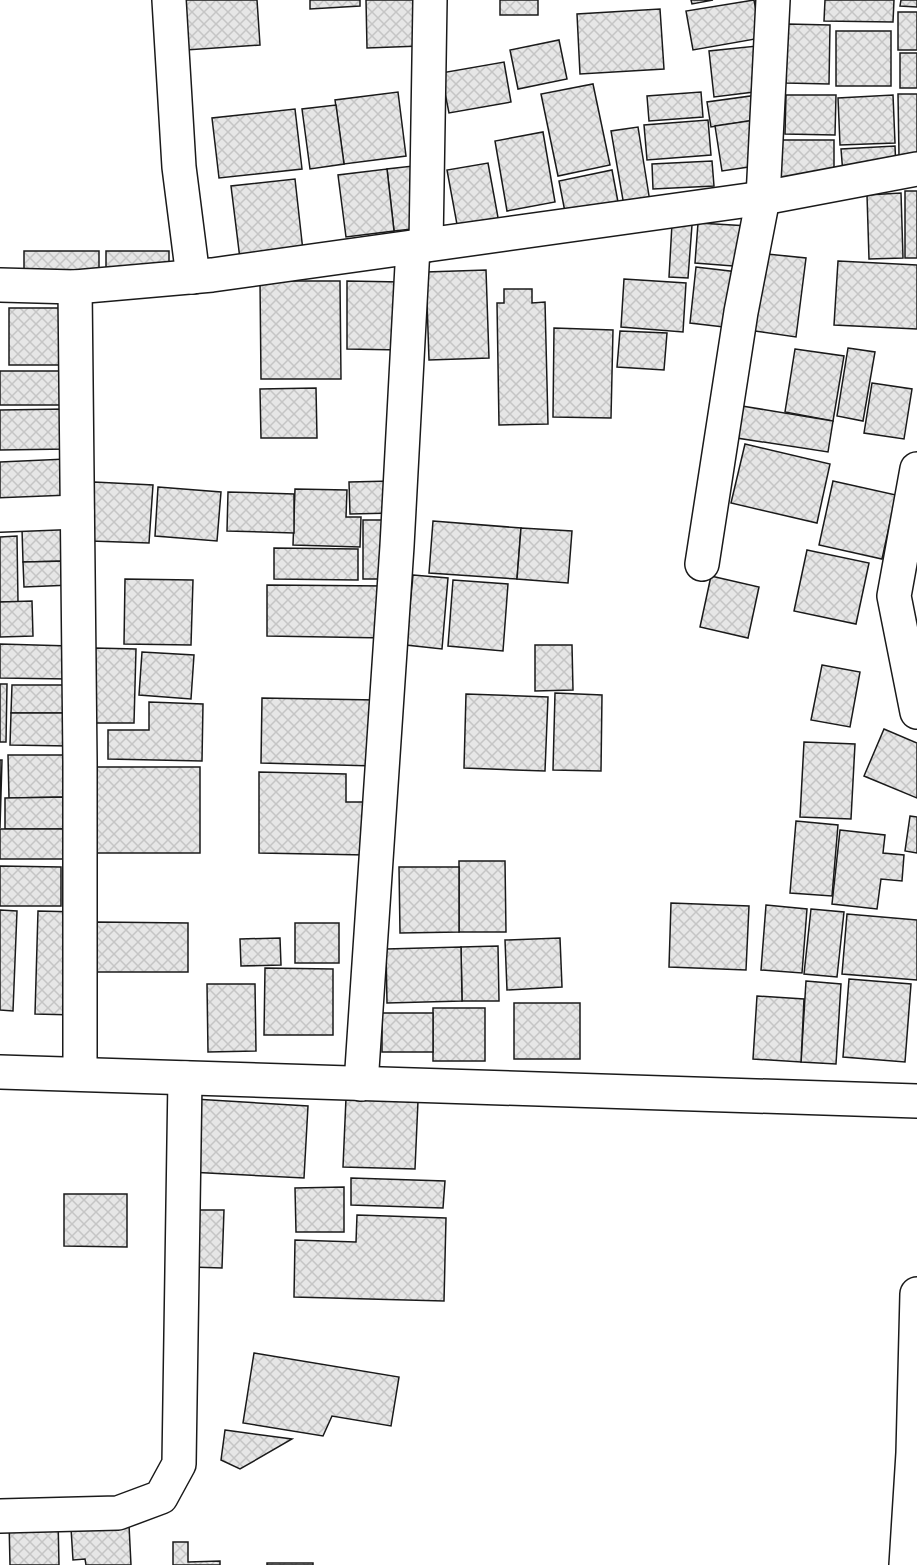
<svg xmlns="http://www.w3.org/2000/svg" width="917" height="1565" viewBox="0 0 917 1565" font-family="'Sofia Sans Condensed',sans-serif">
<style>
.building{fill:url(#building-cross-hatch);stroke:#1a1a1a;stroke-width:1.5}
.lines{fill:none;stroke-linecap:round;stroke-linejoin:round}
.minor-casing{stroke:#1a1a1a;stroke-width:36}
.minor{stroke:#fff;stroke-width:33}
</style>
<defs>
<pattern id="building-cross-hatch" width="8" height="8" patternUnits="userSpaceOnUse" patternTransform="scale(1.5)"><rect width="8" height="8" fill="#e6e6e6"/><path d="M0 0l8 8M0 8l8-8" fill="none" stroke="#c5c5c5"/></pattern>
</defs>
<rect width="100%" height="100%" fill="#fff"/>
<g class="building">
<path d="M183 0H257L260 45 186 50Z"/>
<path d="M310 0H360V6L310 9Z"/>
<path d="M366 0H419L420 46 367 48Z"/>
<rect x="500" y="0" width="38" height="15"/>
<path d="M691 0H713L692 4Z"/>
<path d="M754 0 761 38 693 50 686 11Z"/>
<path d="M825 0H894L893 22 824 21Z"/>
<path d="M901 0H917V7L900 6Z"/>
<path d="M660 9 664 69 580 74 577 14Z"/>
<rect x="898" y="12" width="19" height="38"/>
<path d="M787 24 830 25 829 84 786 83Z"/>
<rect x="836" y="31" width="55" height="55"/>
<path d="M559 40 567 79 518 89 510 50Z"/>
<path d="M757 46 762 91 714 97 709 51Z"/>
<rect x="900" y="53" width="17" height="35"/>
<path d="M504 62 511 102 449 113 441 73Z"/>
<path d="M593 84 610 165 558 176 541 94Z"/>
<path d="M398 92 406 156 344 164 335 100Z"/>
<path d="M701 92 703 117 649 121 647 96Z"/>
<path d="M898 94H917V156H899Z"/>
<path d="M758 95 755 120 711 127 707 102Z"/>
<path d="M786 95H836L835 135 785 134Z"/>
<path d="M893 95 895 143 840 145 838 98Z"/>
<path d="M336 105 344 164 310 169 302 109Z"/>
<path d="M295 109 302 169 219 178 212 118Z"/>
<path d="M708 120 711 155 647 160 644 125Z"/>
<path d="M755 120 762 165 722 171 715 126Z"/>
<path d="M638 127 650 202 624 206 611 131Z"/>
<path d="M543 132 555 202 507 211 495 141Z"/>
<path d="M778 140H834V181H777Z"/>
<path d="M895 146 896 170 843 174 841 149Z"/>
<path d="M712 161 714 186 653 189 652 164Z"/>
<path d="M488 163 499 223 458 230 447 170Z"/>
<path d="M413 166 421 228 394 231 387 169Z"/>
<path d="M387 169 394 231 346 237 338 175Z"/>
<path d="M612 170 618 202 565 212 559 181Z"/>
<path d="M295 179 303 251 240 259 231 186Z"/>
<rect x="905" y="191" width="12" height="67"/>
<path d="M901 193 903 258 869 259 867 195Z"/>
<path d="M698 223 749 226 746 267 695 263Z"/>
<path d="M672 224 692 225 688 278 669 277Z"/>
<rect x="24" y="251" width="75" height="28"/>
<rect x="106" y="251" width="63" height="20"/>
<path d="M758 253 806 258 796 337 748 330Z"/>
<path d="M838 261 917 265V329L834 325Z"/>
<path d="M696 267 738 272 732 328 690 323Z"/>
<path d="M486 270 489 358 429 360 426 272Z"/>
<path d="M624 279 686 283 683 332 621 327Z"/>
<path d="M260 281H340L341 379H261Z"/>
<path d="M347 281 401 282V350L347 349Z"/>
<path d="M504 289H532V303L545 302 548 424 499 425 497 303H504Z"/>
<path d="M9 308H65L66 365H9Z"/>
<path d="M554 328 613 330 611 418 553 417Z"/>
<path d="M620 331 667 333 664 370 617 367Z"/>
<path d="M848 348 875 352 863 421 837 416Z"/>
<path d="M795 349 844 356 833 421 785 412Z"/>
<rect x="0" y="371" width="66" height="34"/>
<path d="M872 383 912 389 904 439 864 433Z"/>
<path d="M316 388 317 438H261L260 389Z"/>
<path d="M742 406 833 421 828 452 737 438Z"/>
<path d="M66 409 67 449 0 450V410Z"/>
<path d="M745 444 830 464 817 523 731 503Z"/>
<path d="M66 459 68 501 0 504V462Z"/>
<path d="M392 481 393 513 350 514 349 482Z"/>
<path d="M833 481 896 495 882 559 819 545Z"/>
<path d="M94 482 153 485 149 543 91 541Z"/>
<path d="M158 487 221 492 217 541 155 536Z"/>
<path d="M295 489 347 490 346 517H361L360 547 293 545Z"/>
<path d="M228 492 294 494V533L227 531Z"/>
<rect x="363" y="520" width="28" height="59"/>
<path d="M433 521 521 528 517 579 429 573Z"/>
<path d="M68 527 69 561 23 562 22 529Z"/>
<path d="M521 528 572 531 568 583 517 579Z"/>
<path d="M17 536 18 602H0V537Z"/>
<path d="M274 548 358 549V580L274 579Z"/>
<path d="M807 550 869 563 856 624 794 611Z"/>
<path d="M69 561 71 585 24 587 23 562Z"/>
<path d="M413 575 448 578 442 649 406 645Z"/>
<path d="M711 576 759 587 748 638 700 627Z"/>
<path d="M125 579 193 580 191 645 124 644Z"/>
<path d="M453 580 508 584 503 651 448 646Z"/>
<path d="M267 585 387 586 386 638 267 636Z"/>
<path d="M32 601 33 636 0 637V602Z"/>
<path d="M0 644 70 646 69 679 0 678Z"/>
<path d="M535 645H572L573 690 535 691Z"/>
<path d="M94 648 136 649 134 723H92Z"/>
<path d="M142 652 194 655 191 699 139 695Z"/>
<path d="M822 665 860 672 850 727 811 720Z"/>
<path d="M0 684H7L6 742H0Z"/>
<path d="M12 685H71L70 713H11Z"/>
<path d="M555 693 602 695 601 771 553 770Z"/>
<path d="M466 694 548 697 545 771 464 768Z"/>
<path d="M262 698 376 700 375 766 261 763Z"/>
<path d="M149 702 203 704 202 761 108 759V730H149Z"/>
<path d="M11 713H70L69 746 10 745Z"/>
<path d="M884 729 917 743V798L864 776Z"/>
<path d="M804 742 855 744 851 819 800 817Z"/>
<path d="M8 755H68L69 797 9 798Z"/>
<path d="M0 760H2L0 828Z"/>
<rect x="95" y="767" width="105" height="86"/>
<path d="M259 772 346 774V802H366V855L259 853Z"/>
<path d="M69 797V829H5V798Z"/>
<path d="M910 816 917 817V853L905 851Z"/>
<path d="M796 821 838 825 832 896 790 893Z"/>
<rect x="0" y="829" width="69" height="30"/>
<path d="M840 830 885 835 883 853 904 855 902 881 881 879 877 909 832 904Z"/>
<path d="M459 861H505L506 932H459Z"/>
<path d="M0 866 61 867V906H0Z"/>
<path d="M399 867H459V932L400 933Z"/>
<path d="M671 903 749 906 746 970 669 967Z"/>
<path d="M766 905 807 909 802 973 761 970Z"/>
<path d="M811 909 844 912 837 977 804 974Z"/>
<path d="M0 910 17 911 13 1011 0 1010Z"/>
<path d="M38 911 78 912 75 1015 35 1014Z"/>
<path d="M847 914 917 920V980L842 974Z"/>
<path d="M97 922 188 923V972H97Z"/>
<rect x="295" y="923" width="44" height="40"/>
<path d="M280 938 281 965 241 966 240 939Z"/>
<path d="M560 938 562 987 507 990 505 940Z"/>
<path d="M498 946 499 1001H462L461 947Z"/>
<path d="M461 947 462 1001 387 1003 386 949Z"/>
<path d="M265 968 333 969V1035H264Z"/>
<path d="M849 979 911 984 905 1062 843 1057Z"/>
<path d="M806 981 841 984 836 1064 801 1062Z"/>
<path d="M207 984H255L256 1051 208 1052Z"/>
<path d="M757 996 804 999 801 1062 753 1059Z"/>
<rect x="514" y="1003" width="66" height="56"/>
<rect x="433" y="1008" width="52" height="53"/>
<rect x="382" y="1013" width="51" height="39"/>
<path d="M346 1098 418 1101 415 1169 343 1167Z"/>
<path d="M194 1099 308 1106 304 1178 189 1172Z"/>
<path d="M351 1178 445 1181 443 1208 351 1205Z"/>
<path d="M344 1187V1232H296L295 1188Z"/>
<path d="M64 1194H127V1247L64 1246Z"/>
<path d="M193 1210H224L222 1268 191 1267Z"/>
<path d="M357 1215 446 1218 444 1301 294 1297 295 1240 356 1242Z"/>
<path d="M254 1353 399 1377 391 1426 332 1416 323 1436 243 1423Z"/>
<path d="M225 1430 292 1439 240 1469 221 1460Z"/>
<path d="M58 1519 59 1565H10L9 1520Z"/>
<path d="M129 1525 131 1565H86L85 1559 73 1560 71 1528Z"/>
<path d="M173 1542H188V1562L220 1561V1565H173Z"/>
<rect x="267" y="1563" width="46" height="2"/>
</g>
<g class="lines">
<defs>
<g id="minor">
<path d="M169 0 179 167 193 277"/>
<path d="M426 245 430 0"/>
<path d="M0 285 75 287 212 275 763 198 917 169"/>
<path d="M75 287 80 762V1073"/>
<path d="M917 469 894 596 917 712"/>
<path d="M0 515 77 512"/>
<path d="M702 564 741 312 763 198 773 0"/>
<path d="M0 1072 917 1101"/>
<path d="M361 1084 397 546 413 247"/>
<path d="M0 1516 118 1513 161 1497 179 1464 185 1078"/>
<path d="M906 1565 913 1453 917 1294"/>
</g>
</defs>
<use href="#minor" class="minor-casing"/>
<use href="#minor" class="minor"/>
</g>
</svg>
